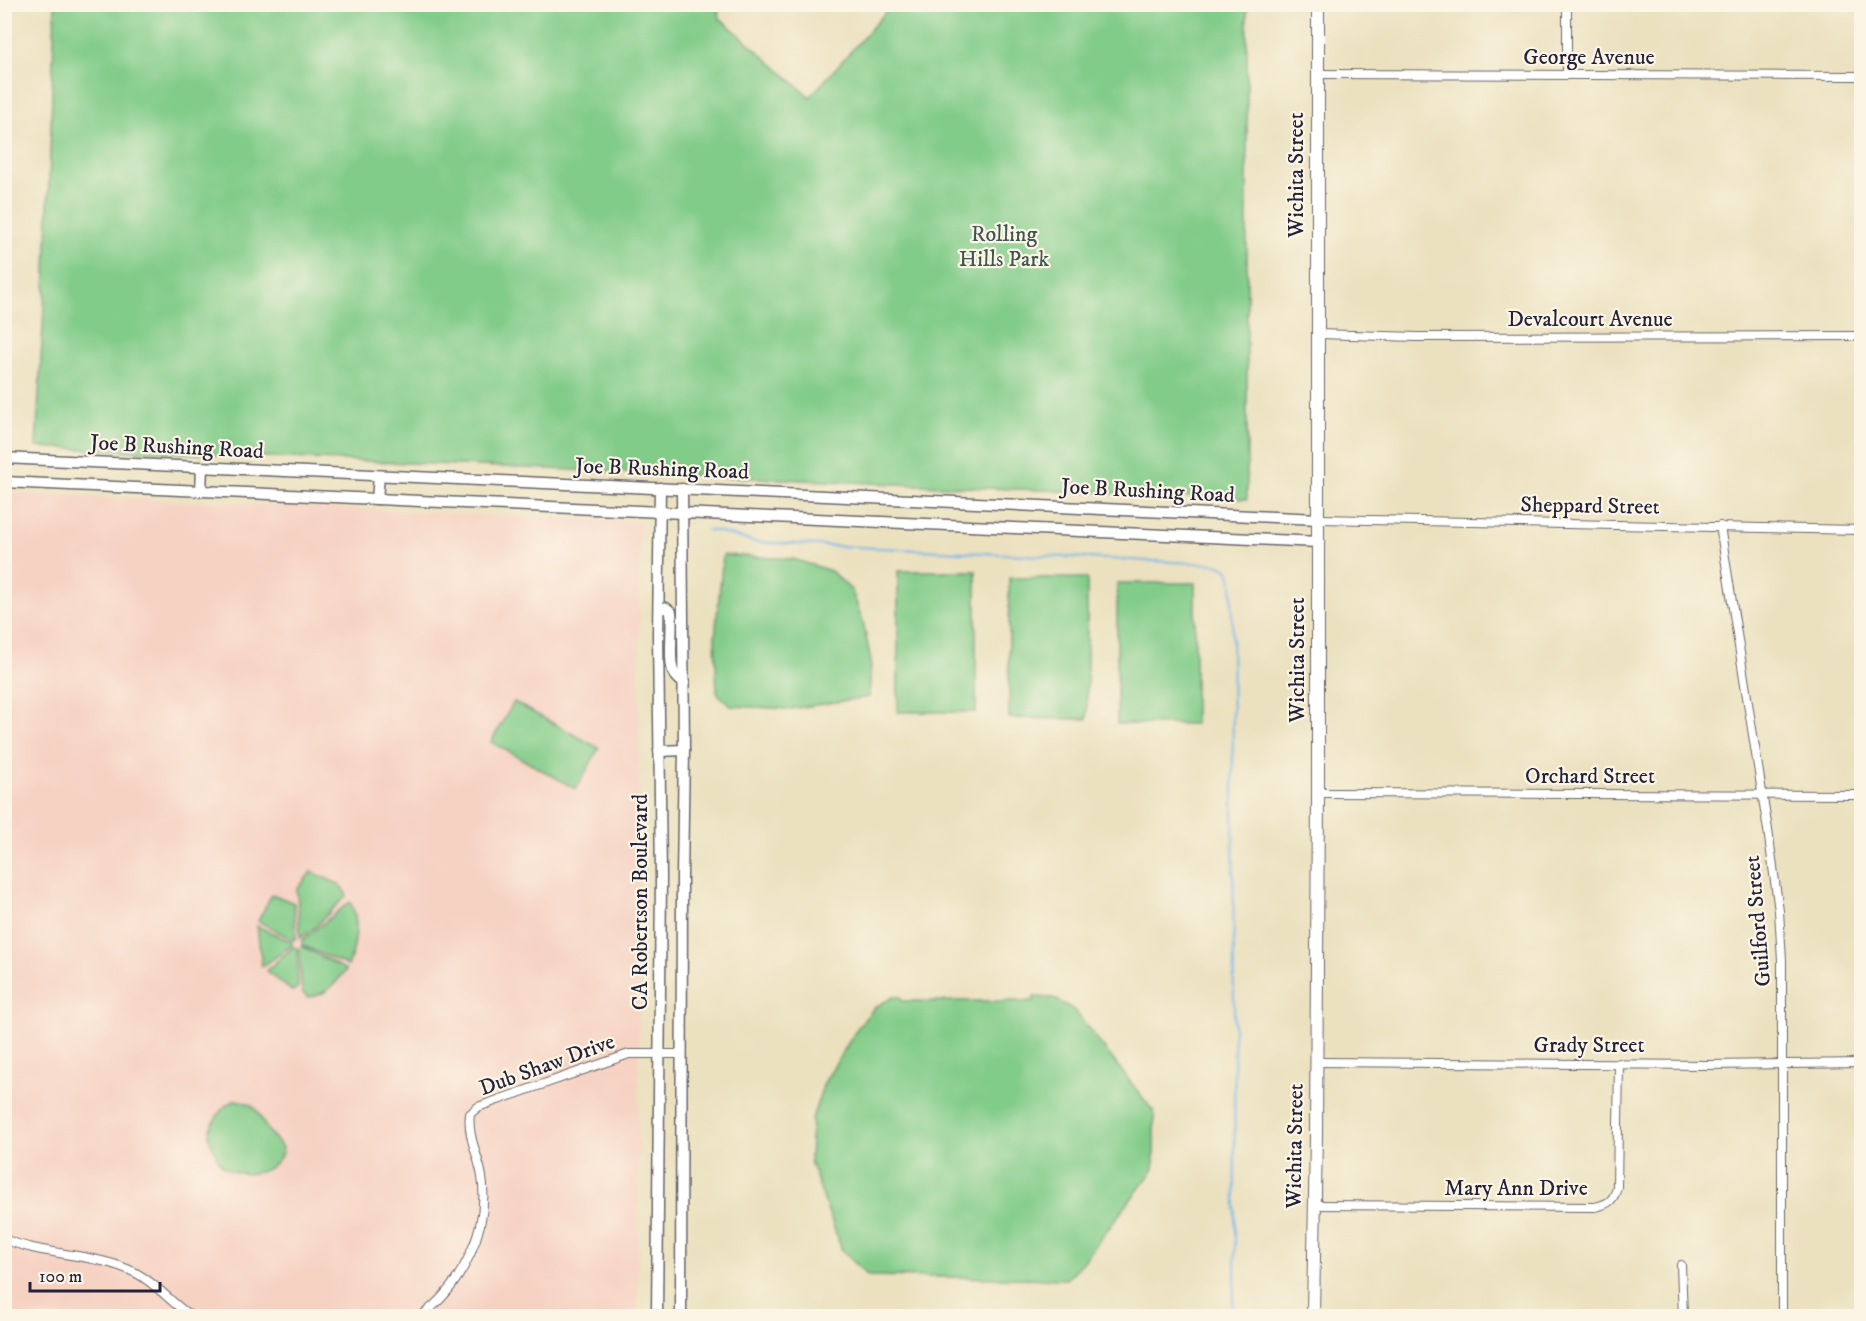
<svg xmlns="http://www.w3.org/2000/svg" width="1866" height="1321" viewBox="0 0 1866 1321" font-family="'IM FELL DW Pica',serif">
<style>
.built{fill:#f6d2c3}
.green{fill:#82cc89;stroke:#527762;stroke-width:1.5}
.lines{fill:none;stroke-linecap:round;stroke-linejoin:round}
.stream{stroke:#74b3e7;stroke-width:2}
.minor-casing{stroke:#686569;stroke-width:10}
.tertiary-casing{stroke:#686569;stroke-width:13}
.secondary-casing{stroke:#686569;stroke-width:14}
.minor{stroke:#fff;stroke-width:8}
.tertiary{stroke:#fff;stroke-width:10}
.secondary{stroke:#fff;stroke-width:12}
.labels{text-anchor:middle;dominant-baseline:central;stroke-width:4.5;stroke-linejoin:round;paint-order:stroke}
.street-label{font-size:22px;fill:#22223b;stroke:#fcf5e5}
.park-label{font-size:22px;fill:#3f5552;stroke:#fcf5e5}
</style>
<rect width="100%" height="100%" fill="#fcf5e5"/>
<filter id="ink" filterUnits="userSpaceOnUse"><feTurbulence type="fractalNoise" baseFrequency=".0167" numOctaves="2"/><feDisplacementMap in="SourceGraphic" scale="12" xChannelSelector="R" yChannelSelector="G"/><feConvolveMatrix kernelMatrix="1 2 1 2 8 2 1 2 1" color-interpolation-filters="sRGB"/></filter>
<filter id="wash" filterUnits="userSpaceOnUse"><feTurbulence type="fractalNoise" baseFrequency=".008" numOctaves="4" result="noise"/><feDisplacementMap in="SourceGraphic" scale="24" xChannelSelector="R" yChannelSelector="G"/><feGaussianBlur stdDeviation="1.35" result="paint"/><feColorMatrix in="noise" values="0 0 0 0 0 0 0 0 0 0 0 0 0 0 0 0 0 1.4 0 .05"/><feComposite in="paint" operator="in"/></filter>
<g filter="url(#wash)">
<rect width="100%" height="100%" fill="#ebe1bf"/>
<path class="built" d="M5 493 640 522 638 1316H5Z"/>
<g class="green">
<path d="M55 5H717L720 18 810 97 892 5H1247V499L36 447 46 272Z"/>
<path d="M723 555 793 559 831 571 852 591 863 622 871 661 869 697 790 709 731 706 717 693 715 638Z"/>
<rect x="898" y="571" width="78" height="141"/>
<path d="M1009 578H1087V719L1009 718Z"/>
<rect x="1117" y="583" width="78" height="141"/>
<path d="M514 702 599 748 576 789 491 742Z"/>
<path d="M311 872 339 884 347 895 315 927 300 938 297 890Z"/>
<path d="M272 894 294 903 296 938 293 940 258 921Z"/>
<path d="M350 902C361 919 355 948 348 966L302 945V940Z"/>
<path d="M257 926 292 942V945L262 967Z"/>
<path d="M302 946 346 970C336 983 325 997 307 997L302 992 299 949Z"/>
<path d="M293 947 297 948 298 987 292 991 266 971Z"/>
<path d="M893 997H900L904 1001H1034V997L1053 998 1074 1010 1154 1112V1169L1083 1262 1067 1279 868 1276 842 1250 810 1161 812 1119 824 1083 858 1027 875 1007Z"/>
<path d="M236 1100C260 1104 256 1113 267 1129 277 1144 293 1147 272 1166 260 1176 237 1176 224 1167 219 1163 215 1153 213 1147 211 1143 208 1138 209 1134 209 1128 214 1122 216 1118 222 1108 226 1104 236 1100Z"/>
</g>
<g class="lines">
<g class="stream">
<path d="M689 483 690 466"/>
<path d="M707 530 715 531 754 542 1214 564C1225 565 1231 571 1232 582L1235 1233V1276L1232 1316"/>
</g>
</g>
</g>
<g filter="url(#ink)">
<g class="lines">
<defs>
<g id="minor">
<path d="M1317 74 1862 76"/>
<path d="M1567 75V4"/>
<path d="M1318 334 1417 337 1862 336"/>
<path d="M1319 519 1862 530"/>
<path d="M1720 526 1768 830 1779 911 1782 960V1316"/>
<path d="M1318 793 1862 795"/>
<path d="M1317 1062 1707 1065 1862 1063"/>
<path d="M1316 1205 1595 1207C1608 1204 1614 1201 1617 1187L1619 1063"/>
<path d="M4 1239C47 1257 94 1252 136 1273 157 1284 171 1303 191 1316"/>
<path d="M1681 1265 1683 1316"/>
<path d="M421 1316C462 1286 490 1229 482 1177 479 1156 467 1137 470 1114L478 1107 629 1054H681"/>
</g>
<g id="tertiary">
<path d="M4 458 1319 519"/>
<path d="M4 482 1319 542"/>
<path d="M201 491 202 468"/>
<path d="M377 499 379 476"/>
<path d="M659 608H666L671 612C673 630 669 652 672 667 673 674 678 679 684 683"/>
<path d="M659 751 684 750"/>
<path d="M657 1316 661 878 658 635 660 488"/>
<path d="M681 1316 682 877 684 750 682 489"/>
</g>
<path id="secondary" d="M1313 1316 1316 1135 1318 793V4"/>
</defs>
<use href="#minor" class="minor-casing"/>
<use href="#tertiary" class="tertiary-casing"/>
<use href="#secondary" class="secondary-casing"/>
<use href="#minor" class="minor"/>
<use href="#tertiary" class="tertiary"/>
<use href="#secondary" class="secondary"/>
</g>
</g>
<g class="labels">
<g class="street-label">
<text x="1589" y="57">George Avenue</text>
<text transform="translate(1296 175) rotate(-90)">Wichita Street</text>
<text x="1590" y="319">Devalcourt Avenue</text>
<text transform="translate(177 447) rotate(3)">Joe B Rushing Road</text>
<text transform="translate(662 469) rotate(2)">Joe B Rushing Road</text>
<text transform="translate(1148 491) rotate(3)">Joe B Rushing Road</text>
<text transform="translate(1590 506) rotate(1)">Sheppard Street</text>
<text transform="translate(1297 660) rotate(-90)">Wichita Street</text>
<text x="1590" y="776">Orchard Street</text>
<text transform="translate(640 902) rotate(-90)">CA Robertson Boulevard</text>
<text transform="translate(1758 921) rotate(-95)">Guilford Street</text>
<text x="1589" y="1045">Grady Street</text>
<text transform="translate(547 1065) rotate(-20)">Dub Shaw Drive</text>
<text transform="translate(1295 1146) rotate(-89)">Wichita Street</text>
<text x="1516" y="1188">Mary Ann Drive</text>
</g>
<g class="park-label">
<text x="1004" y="234">Rolling<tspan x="1004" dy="25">Hills Park</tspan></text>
</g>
</g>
<rect width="1866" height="1321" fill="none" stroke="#fcf5e5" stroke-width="24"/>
<path d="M30 1282v9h130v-9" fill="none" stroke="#22223b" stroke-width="3"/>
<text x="39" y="1282" font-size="18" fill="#22223b" stroke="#fcf5e5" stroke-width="4.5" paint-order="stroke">100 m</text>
</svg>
